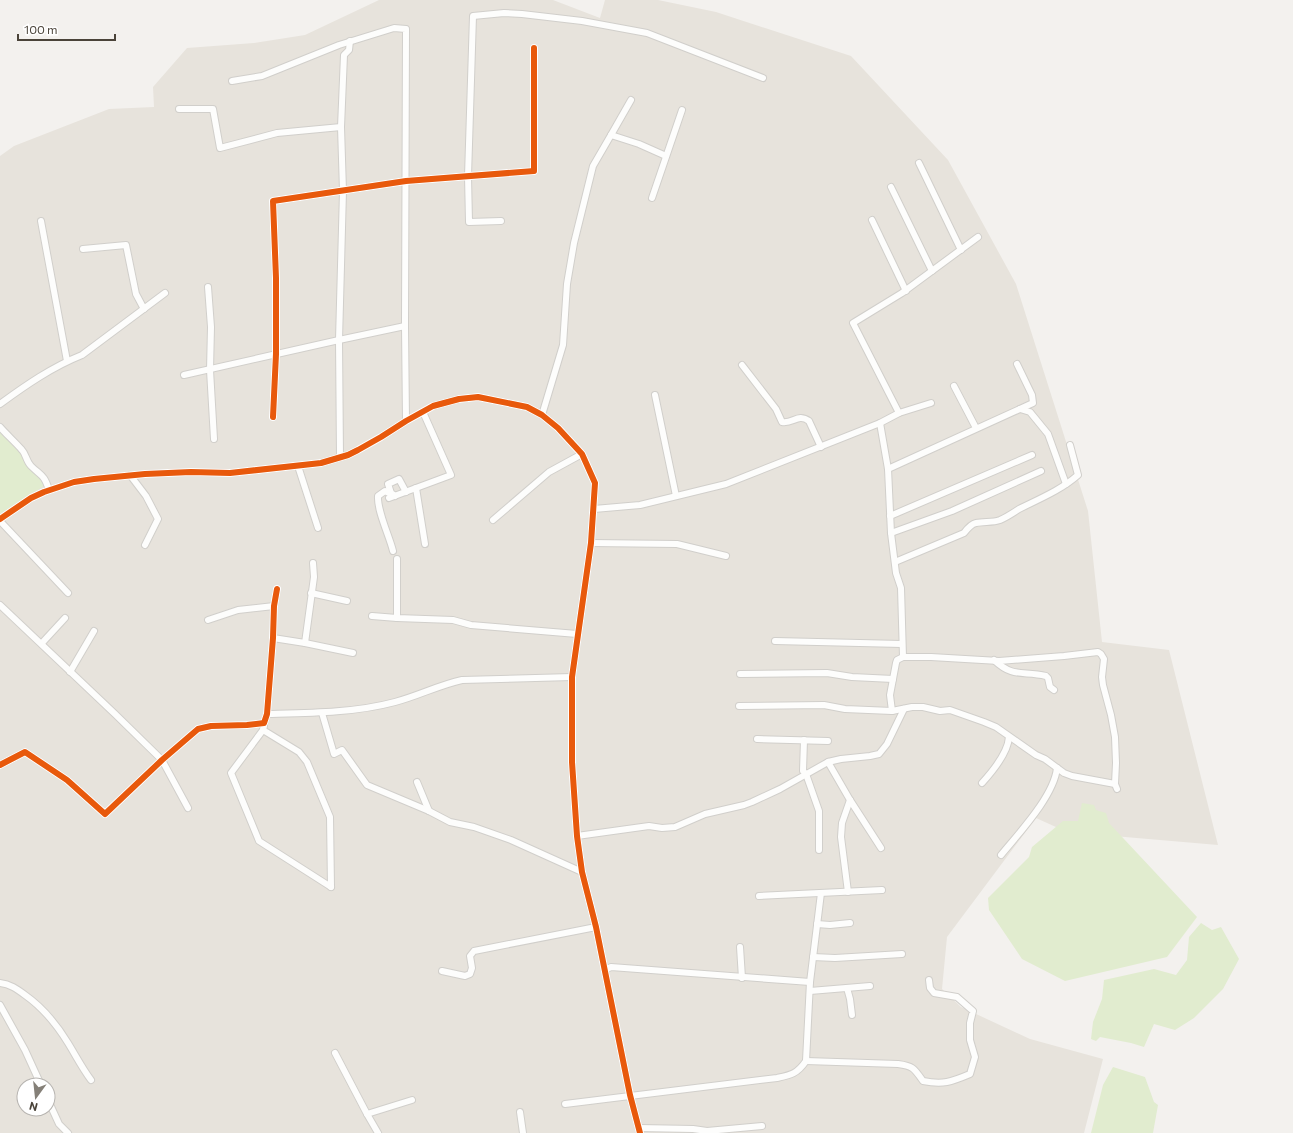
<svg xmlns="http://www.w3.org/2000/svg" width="1293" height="1133" viewBox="0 0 1293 1133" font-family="Commissioner,sans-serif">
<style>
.residential{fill:#e7e3dc;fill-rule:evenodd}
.green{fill:#e1eccf}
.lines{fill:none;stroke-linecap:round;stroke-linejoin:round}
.minor-casing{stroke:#d1cfcb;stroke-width:8}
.minor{stroke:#fdfdfc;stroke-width:6}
.cycleway-casing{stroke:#fff;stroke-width:8}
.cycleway{stroke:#e8590c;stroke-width:6}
</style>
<rect width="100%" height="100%" fill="#f3f1ee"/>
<path class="residential" d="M379 0H553L600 18 605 0H658L716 12 851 56 948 160 1016 284 1088 511 1102 642 1169 650 1218 845 1067 832 1036 818 947 937 942 989 961 1007 1030 1039 1103 1059 1084 1133H0V156L14 146 109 109 154 107 153 87 187 48 254 43 305 35ZM24 1085H48V1109H24Z"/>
<g class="green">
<path d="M0 431 20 451 29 468 40 476 43 481 44 486 0 514Z"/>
<path d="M1082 803 1094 805 1096 810 1106 813 1109 823 1197 917 1167 957 1065 981 1022 959 989 910 988 898 1029 857 1032 847 1063 821H1078Z"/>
<path d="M1201 923 1212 930 1221 927 1239 959 1223 989 1194 1018 1175 1030 1154 1024 1144 1047 1131 1043 1100 1037 1096 1041 1091 1039 1093 1022 1102 999 1104 980 1154 969 1176 975 1187 960 1189 937Z"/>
<path d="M1113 1067 1145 1077 1154 1102 1158 1105 1153 1133H1091L1103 1085Z"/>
</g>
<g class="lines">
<defs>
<g id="minor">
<path d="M232 81 262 76 339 45 394 28 406 29 405 326 406 421"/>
<path d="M179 109H213L220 148 277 133 341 127"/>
<path d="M611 135 639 144 666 156"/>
<path d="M919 163 961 250"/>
<path d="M891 187 932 271"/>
<path d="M652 198 682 110"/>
<path d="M872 220 906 291"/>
<path d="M41 221 67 361"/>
<path d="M501 221 469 222 468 176 473 16 504 13 522 14 582 21 647 33 763 78"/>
<path d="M83 249 126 245 136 294 144 309"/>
<path d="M208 287 211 327 210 370 214 439"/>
<path d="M742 365 776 409 782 422C793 424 798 413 809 421L821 447"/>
<path d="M184 375 339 340 405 326"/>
<path d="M954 386 976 428"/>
<path d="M655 395 676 496"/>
<path d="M0 404C26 385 52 367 82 355L165 293"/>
<path d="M1020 409 1030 412 1048 434 1066 484"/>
<path d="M899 413 853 323 902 293 978 237"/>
<path d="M542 415 563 345 567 284 574 243 593 166 611 135 631 100"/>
<path d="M273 417 276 354V278L273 201 406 181 534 171V48"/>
<path d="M880 423 888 469 891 533 896 573 901 588 903 657"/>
<path d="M0 427C7 435 15 442 22 450 26 454 26 461 31 466 41 476 44 474 49 490"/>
<path d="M340 457 339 340 343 191 341 127 344 55 349 50 350 41"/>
<path d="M298 466 318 528"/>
<path d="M888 469 1033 403 1032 395 1017 364"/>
<path d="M130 475 146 496 158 519 145 545"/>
<path d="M416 488 425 544"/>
<path d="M389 498 451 475 423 412"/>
<path d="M594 509 640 505 726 484 880 423 899 413 931 403"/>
<path d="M890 516 1032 455"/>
<path d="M0 519 31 498 44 492 74 482 94 479 145 474 191 472 230 473 321 463 348 455 358 450 381 437 406 421 433 406 459 399 478 397 527 407 542 415 558 428 582 454 595 483 591 543 572 677V762L577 836 582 872 596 927 630 1095 640 1133"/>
<path d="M493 520 549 472 582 454"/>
<path d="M0 521 68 593"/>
<path d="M891 533 952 511 1041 471"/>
<path d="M591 543 677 544 726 556"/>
<path d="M393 551C389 535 377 511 378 496L385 491 395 496 391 493 388 484 399 479 406 492"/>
<path d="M895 562 964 533C967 529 971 524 976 523 984 521 992 523 1000 520 1007 517 1013 513 1019 509 1039 499 1061 490 1078 475L1070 445"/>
<path d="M311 593 347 601"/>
<path d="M0 605 115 714 162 760 188 808"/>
<path d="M372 616 397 618 453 620 471 625 577 634"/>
<path d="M397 618V559"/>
<path d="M208 620 238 610 274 606"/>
<path d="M273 638 305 643 353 653"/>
<path d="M775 641 902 644"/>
<path d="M42 643 65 618"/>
<path d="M305 643 314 577 313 563"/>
<path d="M994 660C1014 679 1024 670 1046 676L1048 678 1050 687 1054 690"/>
<path d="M70 672 94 631"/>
<path d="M740 674 827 673 852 677 893 679"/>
<path d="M739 706 824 705 845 709 892 711 912 707H923L940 711 950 710 984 722 996 727 1036 755 1045 759 1064 773 1072 776 1115 784"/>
<path d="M892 711 890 695 896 663 897 660 903 657H931L999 661 1064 656 1098 652 1101 654 1104 659 1102 677 1103 685 1111 715 1115 737 1116 763 1115 784 1117 789"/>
<path d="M322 713 334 754 342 750 367 785 429 811 450 822 474 827 511 840 582 872"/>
<path d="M267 714C309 713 354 713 395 702 418 696 439 685 462 680L572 677"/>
<path d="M264 726 263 730 299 752 307 762 330 817 331 887"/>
<path d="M263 730 231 773 259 841 331 887"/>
<path d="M757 739 828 741"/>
<path d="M804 740 803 771 806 774 819 811V850"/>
<path d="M828 762 850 800 881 848"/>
<path d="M0 765 25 752 67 780 105 814 162 760 198 729 211 726 247 725 264 723 267 714 273 638 274 606 277 589"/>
<path d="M417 782 429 811"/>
<path d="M982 783C992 772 1008 752 1009 737"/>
<path d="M577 836 649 826 662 828 675 827 705 814 744 805 752 802 780 789 828 762 841 759 870 756 879 754 887 744 904 709"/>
<path d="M1001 855C1019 833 1054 796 1057 768"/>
<path d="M848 892 841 837 842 823 850 800"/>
<path d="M759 896 882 890"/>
<path d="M817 924 830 925 850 923"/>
<path d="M740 947 742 978"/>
<path d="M813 957 835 958 902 954"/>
<path d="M605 970 611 967 810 982"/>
<path d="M442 971 465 976 470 974 472 968 470 956 474 951 596 927"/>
<path d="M0 983C10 984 17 989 25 995 42 1007 57 1025 68 1043 76 1056 82 1068 91 1080"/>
<path d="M847 988 850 999 852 1015"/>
<path d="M810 991 870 986"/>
<path d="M0 1005 25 1050 41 1085"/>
<path d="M335 1053 367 1114 378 1133"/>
<path d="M806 1061 898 1064C913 1066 914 1068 923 1081 943 1085 951 1082 970 1074L975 1057 970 1040V1023L973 1011 957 997 934 993 930 988 929 980"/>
<path d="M48 1100 59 1124 68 1133"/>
<path d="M565 1104 777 1078C791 1075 797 1074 806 1061L810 982 821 893"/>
<path d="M520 1112 523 1133"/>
<path d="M367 1114 412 1100"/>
<path d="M639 1128 693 1129 707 1131 762 1126"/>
</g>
</defs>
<use href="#minor" class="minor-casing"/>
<use href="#minor" class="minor"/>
<defs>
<g id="cycleway">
<path d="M273 417 276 354V278L273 201 406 181 534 171V48"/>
<path d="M0 519 31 498 44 492 74 482 94 479 145 474 191 472 230 473 321 463 348 455 358 450 381 437 406 421 433 406 459 399 478 397 527 407 542 415 558 428 582 454 595 483 591 543 572 677V762L577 836 582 872 596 927 630 1095 640 1133"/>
<path d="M0 765 25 752 67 780 105 814 162 760 198 729 211 726 247 725 264 723 267 714 273 638 274 606 277 589"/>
</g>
</defs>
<use href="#cycleway" class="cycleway-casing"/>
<use href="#cycleway" class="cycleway"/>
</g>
<g transform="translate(36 1097) rotate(195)"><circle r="19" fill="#ffffff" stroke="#b7b4b0"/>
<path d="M0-3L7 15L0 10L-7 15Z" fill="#858078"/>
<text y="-6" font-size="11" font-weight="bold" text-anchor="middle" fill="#4a4339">N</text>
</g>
<path d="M18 34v6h97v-6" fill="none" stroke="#4a4339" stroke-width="2"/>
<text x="24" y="34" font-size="12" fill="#4a4339" stroke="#ffffff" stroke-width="3" paint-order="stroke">100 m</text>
</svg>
